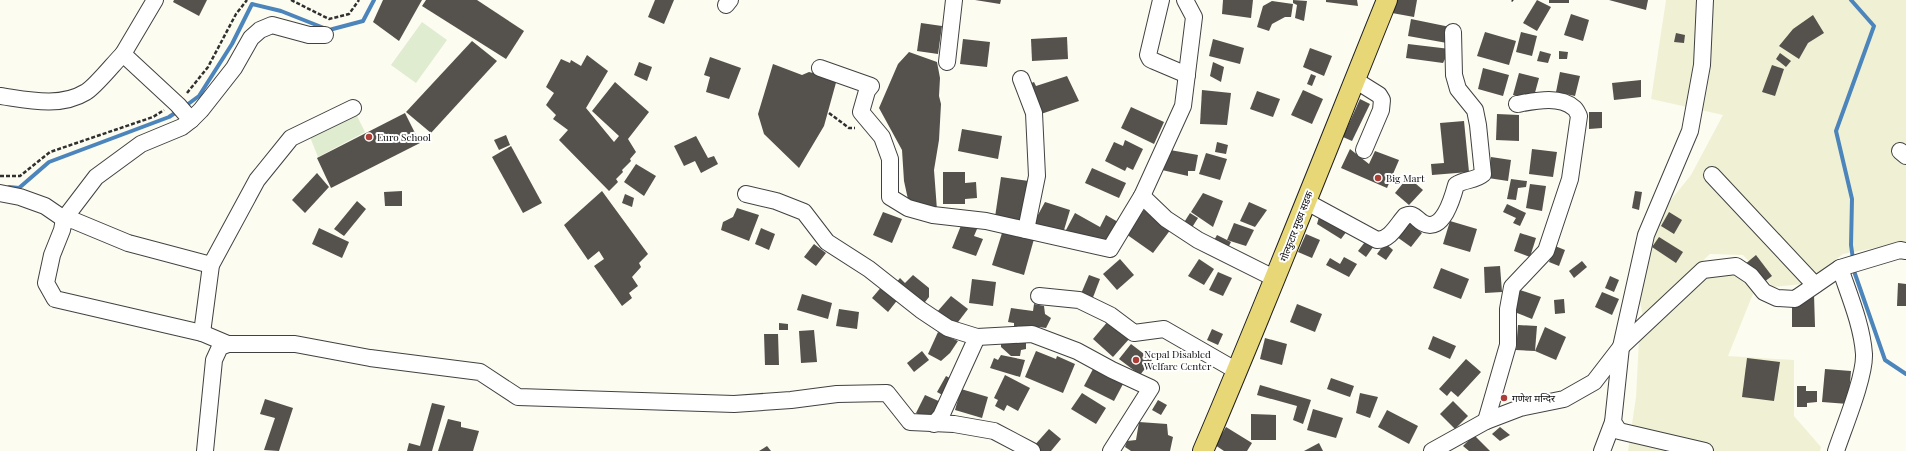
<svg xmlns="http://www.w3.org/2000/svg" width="1906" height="451" viewBox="0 0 1906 451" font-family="'Playfair Display','Noto Sans Devanagari',serif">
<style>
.farmland{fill:#f0f1d4}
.pitch{fill:#dfeccf}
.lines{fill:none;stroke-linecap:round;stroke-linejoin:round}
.stream{stroke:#4c85bc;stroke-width:4}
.building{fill:#55514c}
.minor-casing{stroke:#414141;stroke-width:18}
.major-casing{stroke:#1f1f1f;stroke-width:22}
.path{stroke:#303030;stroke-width:2.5;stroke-dasharray:4 2;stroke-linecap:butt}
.minor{stroke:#fff;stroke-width:16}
.major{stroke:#e7d777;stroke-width:20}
.poi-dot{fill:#ad3d37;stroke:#fff;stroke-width:1.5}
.labels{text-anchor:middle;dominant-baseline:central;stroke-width:4;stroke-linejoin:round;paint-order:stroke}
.poi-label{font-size:10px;fill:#0e0e0e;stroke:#fff;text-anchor:start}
.street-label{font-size:10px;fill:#0e0e0e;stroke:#fff}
</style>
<rect width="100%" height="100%" fill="#fdfcf1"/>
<g class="farmland">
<path d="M1666 0H1906V242L1843 254 1803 284 1773 287 1743 255 1710 254 1643 316 1632 263 1662 211 1691 175 1723 115 1651 99Z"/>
<path d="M1735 272 1755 289 1728 356 1794 360V416L1821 447 1820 451H1628L1636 397 1639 339 1711 273Z"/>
</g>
<g class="pitch">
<path d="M422 22 447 40 416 83 391 65Z"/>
<path d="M356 114 365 132 318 157 310 137Z"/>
</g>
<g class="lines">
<g class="stream">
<path d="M1851 0 1874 26 1836 131 1852 199 1851 245 1853 259"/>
<path d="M184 107 199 96 232 44 252 4 281 11 329 30 363 21 374 0"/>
<path d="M9 187 19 188 49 162 169 117 178 111"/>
<path d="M1854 271 1885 360 1906 374"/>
</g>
</g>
<g class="building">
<path d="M174 0H207L199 16 173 2Z"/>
<path d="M383 0H422L399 41 373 22Z"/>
<path d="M426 0H477L524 31 506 59 422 6Z"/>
<path d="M655 0H674L664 24 648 17Z"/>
<path d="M975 0H1001L1000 4Z"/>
<path d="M1223 0H1253L1251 18 1222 14Z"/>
<path d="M1293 0 1307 1 1304 21 1295 18 1297 5 1293 3Z"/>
<path d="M1326 0H1357L1358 6 1326 2Z"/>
<path d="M1394 0H1417L1414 17 1392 13Z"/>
<path d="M1537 0 1551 7 1537 31 1523 23Z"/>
<rect x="1549" y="0" width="20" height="3"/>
<path d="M1609 0H1648L1646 10Z"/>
<path d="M1272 1 1293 4 1291 17H1285L1272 24 1269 31 1257 27 1263 6Z"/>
<path d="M1571 14 1589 20 1583 41 1564 35Z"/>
<path d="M1813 15 1824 33 1808 43 1799 59 1779 46 1793 29Z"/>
<path d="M1411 19 1450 27 1447 43 1408 36Z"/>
<path d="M921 23 942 26 938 54 917 51Z"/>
<path d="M1485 32 1516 41 1509 65 1477 56Z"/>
<path d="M1521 32 1537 36 1532 56 1516 52Z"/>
<path d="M1676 33 1685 35 1684 43 1674 42Z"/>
<path d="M1067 37 1068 59 1032 61 1031 39Z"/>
<path d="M963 39 990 42 987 67 960 64Z"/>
<path d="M1213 39 1244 48 1240 64 1209 56Z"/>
<path d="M472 41 497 61 431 133 406 112Z"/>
<path d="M1408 44 1450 49 1443 63 1406 58Z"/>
<path d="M1310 48 1332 56 1324 76 1303 67Z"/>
<path d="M1540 51 1551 54 1548 63 1537 61Z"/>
<path d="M1559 51 1568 52 1567 59H1559Z"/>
<path d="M909 52 937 62 940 78 939 96 941 104 939 140 934 170 937 210 909 204 904 181 902 150 879 108 898 64Z"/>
<path d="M1780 53 1791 61 1786 67 1776 59Z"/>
<path d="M587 55 608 71 586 108 614 142 619 136 592 111 615 82 649 112 628 139 636 152 630 159 631 161 622 170 623 172 616 179 618 182 609 191 559 140 568 130 553 119 556 115 546 105 554 93 546 87 561 59 570 63 571 60 581 66Z"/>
<path d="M710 57 741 68 729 99 706 92 710 77 704 75Z"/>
<path d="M639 62 652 67 647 81 634 75Z"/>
<path d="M1213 62 1224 67 1221 82 1210 76Z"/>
<path d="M773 64 802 75 809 72 837 79 824 126 799 168 764 134 758 114Z"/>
<path d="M1772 65 1784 69 1775 96 1762 92Z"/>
<path d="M1483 68 1509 75 1503 96 1478 89Z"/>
<path d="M1560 72 1580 76 1575 96 1556 92Z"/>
<path d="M1519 73 1539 78 1533 100 1513 95Z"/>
<path d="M1311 74 1316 76 1312 86 1307 84Z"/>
<path d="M1067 76 1079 101 1041 114 1026 85 1034 82 1036 86Z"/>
<path d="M1641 80V97L1614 100 1612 83Z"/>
<path d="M1202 90 1231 93 1227 125 1200 124Z"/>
<path d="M1303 90 1323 99 1312 124 1291 115Z"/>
<path d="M1257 91 1280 99 1273 117 1250 109Z"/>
<path d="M1360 99 1370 104 1352 141 1343 137Z"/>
<path d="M1131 107 1164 122 1154 144 1121 128Z"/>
<path d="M1589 112H1602V128L1589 129Z"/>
<path d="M405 113 420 143 331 188 317 158Z"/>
<path d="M1497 114 1519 115V141L1496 140Z"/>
<path d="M1464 121 1469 172 1432 175 1431 164 1444 163 1440 123Z"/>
<path d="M962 129 1002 136 998 159 958 151Z"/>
<path d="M506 135 510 145 499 150 494 140Z"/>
<path d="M696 136 708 158 714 156 718 164 701 173 695 161 684 166 674 146Z"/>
<path d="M1125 140 1143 149 1133 170 1127 167 1125 171 1105 161 1114 142 1123 146Z"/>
<path d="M1217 142 1228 145 1226 154 1215 152Z"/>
<path d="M511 146 542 203 523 213 492 157Z"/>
<path d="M1350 149 1369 164 1375 151 1399 160 1387 188 1341 168Z"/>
<path d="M1532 149 1557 152 1553 177 1529 174Z"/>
<path d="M1170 150 1198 155 1195 171H1188V176L1162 170Z"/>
<path d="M1206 153 1227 159 1220 180 1199 174Z"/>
<path d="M1491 157 1511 160 1508 181 1488 178Z"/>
<path d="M636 164 656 176 644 196 624 182Z"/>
<path d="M1092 168 1126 183 1119 198 1085 183Z"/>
<path d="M943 172H965V183L976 182 977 198 965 199V204H943Z"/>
<path d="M317 173 329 187 305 213 292 200Z"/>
<path d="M1001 177 1029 181 1024 221 995 217Z"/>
<path d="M1408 177 1423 190 1409 205 1395 193Z"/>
<path d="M1511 179 1527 181 1526 187 1518 188 1516 200 1507 199Z"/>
<path d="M1530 184 1546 186 1542 211 1526 208Z"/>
<path d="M402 191V206H385L384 192Z"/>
<path d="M602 191 648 254 639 263 641 267 632 277 638 286 629 293 632 298 622 306 594 266 604 259 599 251 588 260 564 225Z"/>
<path d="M1635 191 1642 192 1639 210 1632 208Z"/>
<path d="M1203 193 1223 201 1213 227 1191 212Z"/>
<path d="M625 194 634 198 632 207 622 203Z"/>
<path d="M357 201 366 209 344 236 334 229Z"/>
<path d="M1045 202 1070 210 1064 230 1033 224Z"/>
<path d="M1249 202 1267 210 1255 227 1240 221Z"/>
<path d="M1507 204 1526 213 1520 226 1513 223 1516 218 1503 212Z"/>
<path d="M737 208 759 215 749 241 721 230 723 222 733 217Z"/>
<path d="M1144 210 1171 229 1153 253 1126 234Z"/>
<path d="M1321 210 1350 227 1341 239 1317 224Z"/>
<path d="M883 212 902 219 892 243 873 235Z"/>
<path d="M1669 212 1682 220 1674 234 1661 226Z"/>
<path d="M1075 213 1100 227 1106 215 1118 222 1105 246 1079 237 1066 230Z"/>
<path d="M1190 213 1198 218 1191 229 1183 224Z"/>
<path d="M1450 221 1477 229 1470 252 1443 244Z"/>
<path d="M1409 222 1422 233 1411 247 1397 237Z"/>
<path d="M962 223 977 229 974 236 983 239 976 256 952 248Z"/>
<path d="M1234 223 1254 230 1246 246 1227 240Z"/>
<path d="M319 228 349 242 342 258 312 244Z"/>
<path d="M761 228 775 234 769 250 755 244Z"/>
<path d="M1002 233 1034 239 1024 275 992 265Z"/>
<path d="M1520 233 1536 238 1530 257 1514 251Z"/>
<path d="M1306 234 1320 240 1312 258 1298 252Z"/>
<path d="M1217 235 1231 242 1226 252 1212 244Z"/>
<path d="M1659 237 1683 252 1676 263 1652 247Z"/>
<path d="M1368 238 1376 243 1366 257 1358 251Z"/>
<path d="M1385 243 1393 250 1386 260 1377 254Z"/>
<path d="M814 244 826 253 816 266 804 257Z"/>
<path d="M1555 246 1565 250 1559 266 1549 262Z"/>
<path d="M1756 255 1772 276 1760 285 1744 265Z"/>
<path d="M1344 257 1357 264 1349 277 1326 265 1330 258 1340 264Z"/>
<path d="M1120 259 1134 275 1117 290 1103 274Z"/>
<path d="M1199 259 1214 269 1204 285 1188 276Z"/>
<path d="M1582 261 1587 267 1574 278 1569 271Z"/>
<path d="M1500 266 1502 292 1485 293 1484 267Z"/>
<path d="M1441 268 1469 279 1461 299 1433 288Z"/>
<path d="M1218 272 1232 278 1223 296 1209 290Z"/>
<path d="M913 275 929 288V297L921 307 896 283 900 278 905 283Z"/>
<path d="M1089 275 1100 279 1092 300 1080 296Z"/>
<path d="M1610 276 1619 280 1614 292 1605 288Z"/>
<path d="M972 279 996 282 993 306 969 303Z"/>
<path d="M1898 283 1906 284V306H1897Z"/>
<path d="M883 285 899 298 888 312 872 298Z"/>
<path d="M1520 290 1541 297 1532 319 1512 311Z"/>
<path d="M1602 292 1619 299 1612 315 1595 307Z"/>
<path d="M802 294 832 303 828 319 797 310Z"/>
<path d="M1814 295 1815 327H1792V305Z"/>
<path d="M951 296 968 309 955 326 937 312Z"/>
<path d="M1564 299 1565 313 1555 314 1554 300Z"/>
<path d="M1034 304 1044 306 1045 314 1051 318 1046 328 1039 327 1014 329V323L1008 322 1011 308 1033 311Z"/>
<path d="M1297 304 1322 314 1315 332 1290 322Z"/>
<path d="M839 309 859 312 857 329 836 326Z"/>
<path d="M1109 320 1130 338 1113 357 1093 339Z"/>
<path d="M779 323 788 324V330H779Z"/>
<path d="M1518 325 1537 326 1535 351 1516 350Z"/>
<path d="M1545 327 1566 337 1556 360 1535 351Z"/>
<path d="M1212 329 1223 334 1218 345 1207 340Z"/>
<path d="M814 330 817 362 801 363 799 331Z"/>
<path d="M938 332 958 341 950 353 941 361 928 354Z"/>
<path d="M764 334H778L779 365H765Z"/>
<path d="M1433 336 1456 346 1450 359 1428 349Z"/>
<path d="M1001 338H1026V349L1021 350 1020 356H1011L1001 347Z"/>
<path d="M1265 338 1287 344 1282 365 1260 359Z"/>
<path d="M1131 344 1152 360 1140 375 1119 359Z"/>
<path d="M922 351 929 360 914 372 907 363Z"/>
<path d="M1036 351 1056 359 1057 356 1075 364 1063 393 1025 377Z"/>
<path d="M1001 355 1025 360 1020 377 990 368 994 358 998 360Z"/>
<path d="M1747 358 1780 362 1774 401 1742 397Z"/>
<path d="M1466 359 1481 372 1458 397 1451 391 1447 396 1439 389Z"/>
<path d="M1093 369 1123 384 1114 401 1084 386Z"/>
<path d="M1825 369 1851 371 1848 404 1822 402Z"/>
<path d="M1005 375 1030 388 1018 411 1007 405 1004 411 995 406 998 400 994 398Z"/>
<path d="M946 376 955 381 946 397 937 392Z"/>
<path d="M1331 378 1354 386 1350 397 1327 389Z"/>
<path d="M1260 385 1311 400 1303 424 1293 420 1297 406 1257 395Z"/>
<path d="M1797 386H1806V391H1817V402L1807 403V407H1797Z"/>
<path d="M961 389 988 397 982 418 955 410Z"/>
<path d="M1082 393 1106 408 1096 424 1071 409Z"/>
<path d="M1360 393 1378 397 1370 418 1356 413Z"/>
<path d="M925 395 943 403 934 422 916 413Z"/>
<path d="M265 399 293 408 279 451 264 450 275 418 260 414Z"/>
<path d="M1158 400 1167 405 1161 415 1152 410Z"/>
<path d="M1453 401 1468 416 1455 429 1440 414Z"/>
<path d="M432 403 445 406 432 451H407L409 443 420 446Z"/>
<path d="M1313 409 1343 418 1336 438 1307 430Z"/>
<path d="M1387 410 1418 426 1409 444 1378 427Z"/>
<path d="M1251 414 1276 415V440H1251Z"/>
<path d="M448 419 461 422V427L479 431 473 451H438Z"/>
<path d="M1139 422 1167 424 1168 435 1173 437 1170 451H1131L1125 447 1127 441 1136 440Z"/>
<path d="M1226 427 1252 443 1247 451H1224L1215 445Z"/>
<path d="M1500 427 1510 435 1500 441 1492 434Z"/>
<path d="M1049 429 1061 439 1051 451H1038L1033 447Z"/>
<path d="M1474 435 1490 451H1469L1463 446Z"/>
<path d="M1319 443 1323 451H1304Z"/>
<path d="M767 446 771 451H759Z"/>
</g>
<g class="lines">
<defs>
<g id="minor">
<path d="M155 0 123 54 178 105 191 120 182 127 141 144 96 177 64 219 62 230 52 255 46 283 55 299 202 333 228 344H295L370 358 480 372 518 397 734 404 791 400 837 394 887 393 910 422 954 424 994 431 1032 451"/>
<path d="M1161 0 1148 55 1150 59 1154 61 1187 75"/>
<path d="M1705 0 1702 65 1690 131 1646 235 1621 347 1613 422 1619 431 1705 451"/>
<path d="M726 5 730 0"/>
<path d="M947 62 954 0"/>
<path d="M820 68 871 86 867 91 861 112 882 137 890 159V197L908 208 933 215 986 221 1110 249 1142 196 1183 106 1194 17 1185 0"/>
<path d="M1021 79 1034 113 1037 176 1026 230"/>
<path d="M1355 80 1379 95 1382 100 1381 110 1364 150"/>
<path d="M0 96C28 100 60 108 86 92 95 87 114 63 123 54"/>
<path d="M191 120 201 110 234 68 251 38 260 30 272 25 309 35H325"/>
<path d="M1900 151 1906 156"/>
<path d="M1712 175 1815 285"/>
<path d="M0 193 20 197 45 206 64 219 75 221 128 243 211 265"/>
<path d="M746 194 776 201 804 212 827 242 869 269 921 310 948 328 977 337 941 416 934 424"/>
<path d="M1142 196 1166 219 1198 240 1276 279"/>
<path d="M1305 201 1377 240C1390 240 1397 225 1405 216 1414 212 1416 219 1423 223 1443 234 1453 196 1456 185 1465 179 1475 181 1483 174L1478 125 1475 110 1458 89 1454 75 1453 32"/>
<path d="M1039 296 1079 300 1110 315 1134 333 1164 329 1237 371"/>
<path d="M202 333 211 265 257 180 291 138 353 108"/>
<path d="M977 337 1032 334 1077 351 1112 370 1151 388 1111 451"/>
<path d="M1486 421 1508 345V309L1512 287 1546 251 1570 179 1579 116C1578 114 1576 109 1574 108 1560 95 1534 101 1517 104"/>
<path d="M205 451 214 360 220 347 228 344"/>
<path d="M1432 451 1486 421 1520 408 1564 399 1594 382 1621 347 1703 270 1736 266 1751 276 1764 292 1777 298 1795 299 1840 268 1900 250 1906 251"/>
<path d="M1602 451 1613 422"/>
<path d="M1836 451C1844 427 1865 377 1864 354 1862 325 1849 295 1840 268"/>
</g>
<path id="major" d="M1203 451C1267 302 1326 151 1387 0"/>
</defs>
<use href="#minor" class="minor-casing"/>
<use href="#major" class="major-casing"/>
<g class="path">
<path d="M291 0 329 19 349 14 359 0"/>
<path d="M1512 0 1513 1"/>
<path d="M187 93 208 67 236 14 247 0"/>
<path d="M829 113 849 128H855"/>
<path d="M0 176H20L50 152 153 117 164 110"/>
</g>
<use href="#minor" class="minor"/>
<use href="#major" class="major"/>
</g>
<g class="poi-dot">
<circle cx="369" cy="137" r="4"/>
<circle cx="1378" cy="178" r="4"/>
<circle cx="1136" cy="360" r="4"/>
<circle cx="1504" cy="398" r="4"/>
</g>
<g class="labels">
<g class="poi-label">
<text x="377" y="137">Euro School</text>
<text x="1386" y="178">Big Mart</text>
<text x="1144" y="354">Nepal Disabled<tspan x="1144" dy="12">Welfare Center</tspan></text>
<text x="1512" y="398">गणेश मन्दिर</text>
</g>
<g class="street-label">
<text transform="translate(1296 226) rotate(-69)">गोल्फुटार मुख्य सडक</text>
</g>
</g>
</svg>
